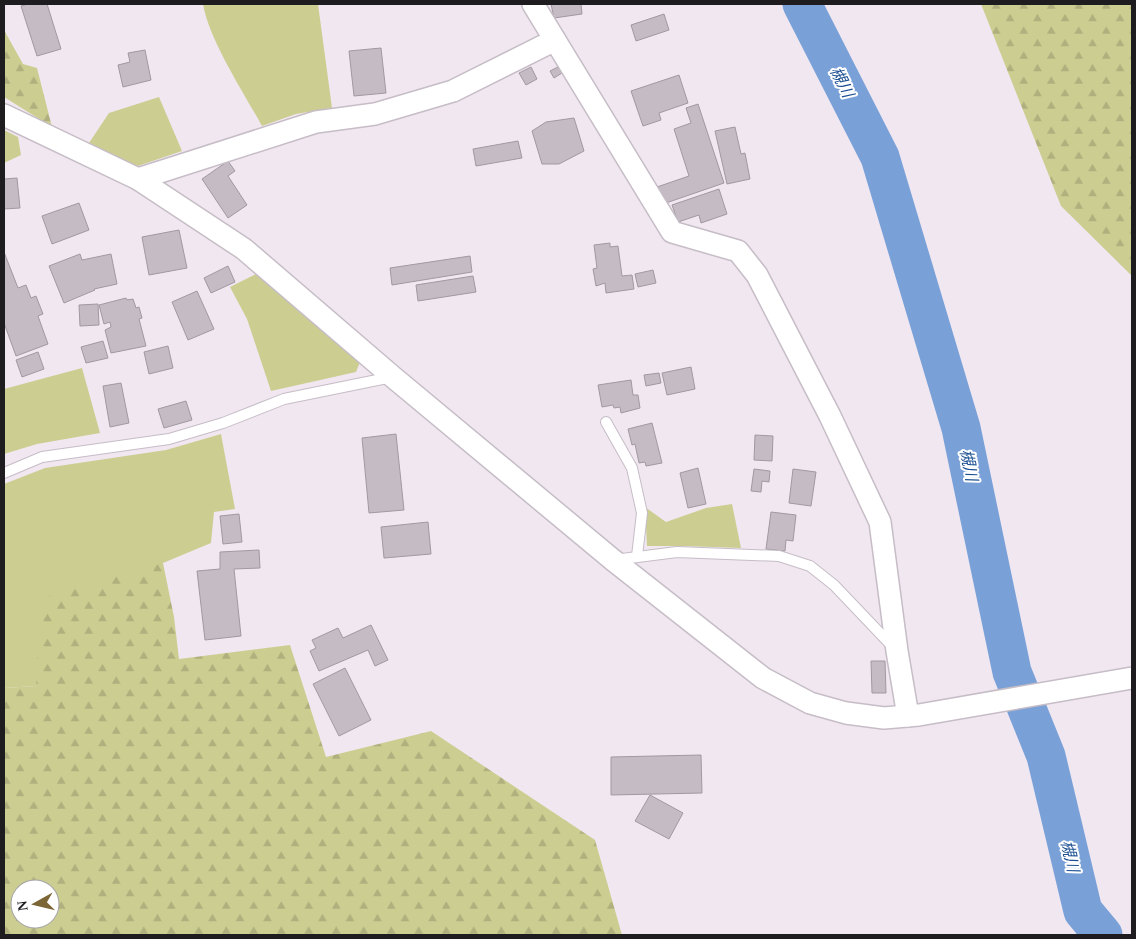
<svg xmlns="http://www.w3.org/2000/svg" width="1136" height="939" viewBox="0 0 1136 939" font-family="'Times New Roman','Noto Sans JP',serif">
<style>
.green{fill:#ccce91}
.forest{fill:url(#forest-firs);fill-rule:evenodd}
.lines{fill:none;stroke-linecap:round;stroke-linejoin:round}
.river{stroke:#79a1d8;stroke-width:39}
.building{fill:#c4bbc4;stroke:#a199a2}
.lane-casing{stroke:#c6bdc6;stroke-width:12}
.street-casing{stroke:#c6bdc6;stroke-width:24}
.lane{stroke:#fff;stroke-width:10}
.street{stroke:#fff;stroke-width:21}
.labels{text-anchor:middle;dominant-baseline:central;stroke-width:4;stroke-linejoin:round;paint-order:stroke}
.water-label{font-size:16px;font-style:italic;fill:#1e5193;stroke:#fff}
</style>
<defs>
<pattern id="forest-firs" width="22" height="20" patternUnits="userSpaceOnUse" patternTransform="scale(1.25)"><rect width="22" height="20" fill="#ccce91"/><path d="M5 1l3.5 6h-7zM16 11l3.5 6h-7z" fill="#afb07d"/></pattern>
</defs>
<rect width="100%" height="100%" fill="#f0e7f1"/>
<g class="green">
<path d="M203 4H318L332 108 296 114 262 126C244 93 209 40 203 4Z"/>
<path d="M159 97 182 151 135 167 89 143 109 113Z"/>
<path d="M4 130 18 137 21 155 4 163Z"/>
<path d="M258 273 360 362 356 372 271 391 247 319 230 287Z"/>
<path d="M82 368 100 433 37 444 4 454V389Z"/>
<path d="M221 434 235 509 214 512 211 543 163 563 36 686 4 688V484L45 468 166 450Z"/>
<path d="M732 504 741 548 684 546H647L645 507 666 522 706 508Z"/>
</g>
<g class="forest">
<path d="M981 4H1132V276L1061 206Z"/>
<path d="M4 30 23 64 37 68 52 127 4 97Z"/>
<path d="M163 563 174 617 179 659 290 645 326 757 431 731 595 840 622 935H4V688L36 686 40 599ZM20 889H50V919H20Z"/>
</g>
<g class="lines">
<path class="river" d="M802 4 880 157 961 428 1012 672 1046 756 1083 911 1103 935"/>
</g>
<g class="building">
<path d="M28 4H47L61 49 37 56 21 6Z"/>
<path d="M551 4H581L582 14 554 18Z"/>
<path d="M664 14 669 30 636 41 631 25Z"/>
<path d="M381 48 386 93 354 96 349 51Z"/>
<path d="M145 50 151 80 123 87 118 65 130 62 128 53Z"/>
<path d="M531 67 537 79 526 85 519 73Z"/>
<path d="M558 67 562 73 554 78 550 71Z"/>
<path d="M679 75 688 103 659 113 661 120 643 126 631 91Z"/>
<path d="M698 104 724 183 663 204 657 187 689 176 674 129 691 123 686 108Z"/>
<path d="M574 118 584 151 559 164H542L532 131 546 122Z"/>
<path d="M735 127 741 154 745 153 750 179 727 184 715 131Z"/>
<path d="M518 141 522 158 476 166 473 149Z"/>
<path d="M228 161 235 171 228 176 247 205 228 218 202 179Z"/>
<path d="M17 178 20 208 4 209V179Z"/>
<path d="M719 189 727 214 701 223 699 215 678 222 672 205Z"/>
<path d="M79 203 89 230 52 244 42 216Z"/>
<path d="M179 230 187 268 149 275 142 237Z"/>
<path d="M610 243V247L618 246 622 276 632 275 634 289 606 293 605 283 596 286 593 269 597 268 594 245Z"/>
<path d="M4 252 18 288 26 285 31 298 36 296 43 314 38 316 48 344 16 356 4 323Z"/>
<path d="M80 254 82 260 111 254 117 284 94 289 95 290 64 303 49 266Z"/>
<path d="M470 256 472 272 392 285 390 268Z"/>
<path d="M228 266 235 282 211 293 204 278Z"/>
<path d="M653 270 656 283 638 287 635 274Z"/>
<path d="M473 276 476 292 418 301 416 285Z"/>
<path d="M197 291 214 329 188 340 172 302Z"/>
<path d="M126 298 127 300 133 299 136 308 139 307 142 318 139 319 146 346 111 353 105 330 111 327 110 322 104 324 99 305Z"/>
<path d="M98 304 99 325 80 326 79 305Z"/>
<path d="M103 341 108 358 86 363 81 347Z"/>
<path d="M168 346 173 368 149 374 144 352Z"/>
<path d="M38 352 44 369 22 377 16 360Z"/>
<path d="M691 367 695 389 667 395 662 373Z"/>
<path d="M659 373 661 383 646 386 644 375Z"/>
<path d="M631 380 633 395H638L640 408 621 413 620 407 614 408 613 405 602 407 598 385Z"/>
<path d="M121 383 129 423 110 427 103 386Z"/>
<path d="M186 401 192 420 164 428 158 409Z"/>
<path d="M652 423 662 463 646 466 645 462 639 463 635 444 632 445 628 429Z"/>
<path d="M396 434 404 510 369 513 362 438Z"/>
<path d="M755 435 773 436 772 461 754 460Z"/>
<path d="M698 468 706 504 688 508 680 473Z"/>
<path d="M754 469 770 471 769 482 762 481 761 492 751 491Z"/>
<path d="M793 469 816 472 811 506 789 503Z"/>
<path d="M771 512 796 515 793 541 786 540 785 551 766 549Z"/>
<path d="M239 514 242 542 223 544 220 516Z"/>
<path d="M428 522 431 554 384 558 381 527Z"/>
<path d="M259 550 260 568 234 569 241 636 205 640 197 571 220 569V552Z"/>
<path d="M371 625 388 660 375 666 368 650 319 671 310 651 316 648 312 640 338 628 343 638Z"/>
<path d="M871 661H885L886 693H872Z"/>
<path d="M345 668 371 720 339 736 313 684Z"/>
<path d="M701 755 702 793 611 795V757Z"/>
<path d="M650 795 683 813 669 839 635 821Z"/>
</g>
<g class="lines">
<defs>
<g id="lane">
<path d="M606 422 632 468 642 513 637 556"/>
<path d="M4 473 42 457 169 439 223 423 284 399 392 377"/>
<path d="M614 560 677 552 779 556 810 566 834 585 894 648"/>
</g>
<g id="street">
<path d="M533 4 672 232 738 251 757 275 830 416 880 522 897 651 908 716"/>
<path d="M4 115 138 179 244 249 393 377 613 560 763 678 810 703 846 713 884 718 919 715 1132 678"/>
<path d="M138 179 316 122 375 114 453 91 555 40"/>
</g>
</defs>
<use href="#lane" class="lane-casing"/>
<use href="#street" class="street-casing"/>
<use href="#lane" class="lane"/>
<use href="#street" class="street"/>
</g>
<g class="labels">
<g class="water-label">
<text transform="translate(842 82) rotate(63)">槻川</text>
<text transform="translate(969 465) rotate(78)">槻川</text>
<text transform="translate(1070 856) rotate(77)">槻川</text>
</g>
</g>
<rect width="1136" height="939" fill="none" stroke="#1f1c20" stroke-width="10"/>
<g transform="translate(35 904) rotate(262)"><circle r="24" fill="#ffffff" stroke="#a5a4a6"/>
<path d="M0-4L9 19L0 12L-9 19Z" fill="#7c6636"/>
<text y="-8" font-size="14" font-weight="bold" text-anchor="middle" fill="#1f1c20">N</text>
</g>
</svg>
